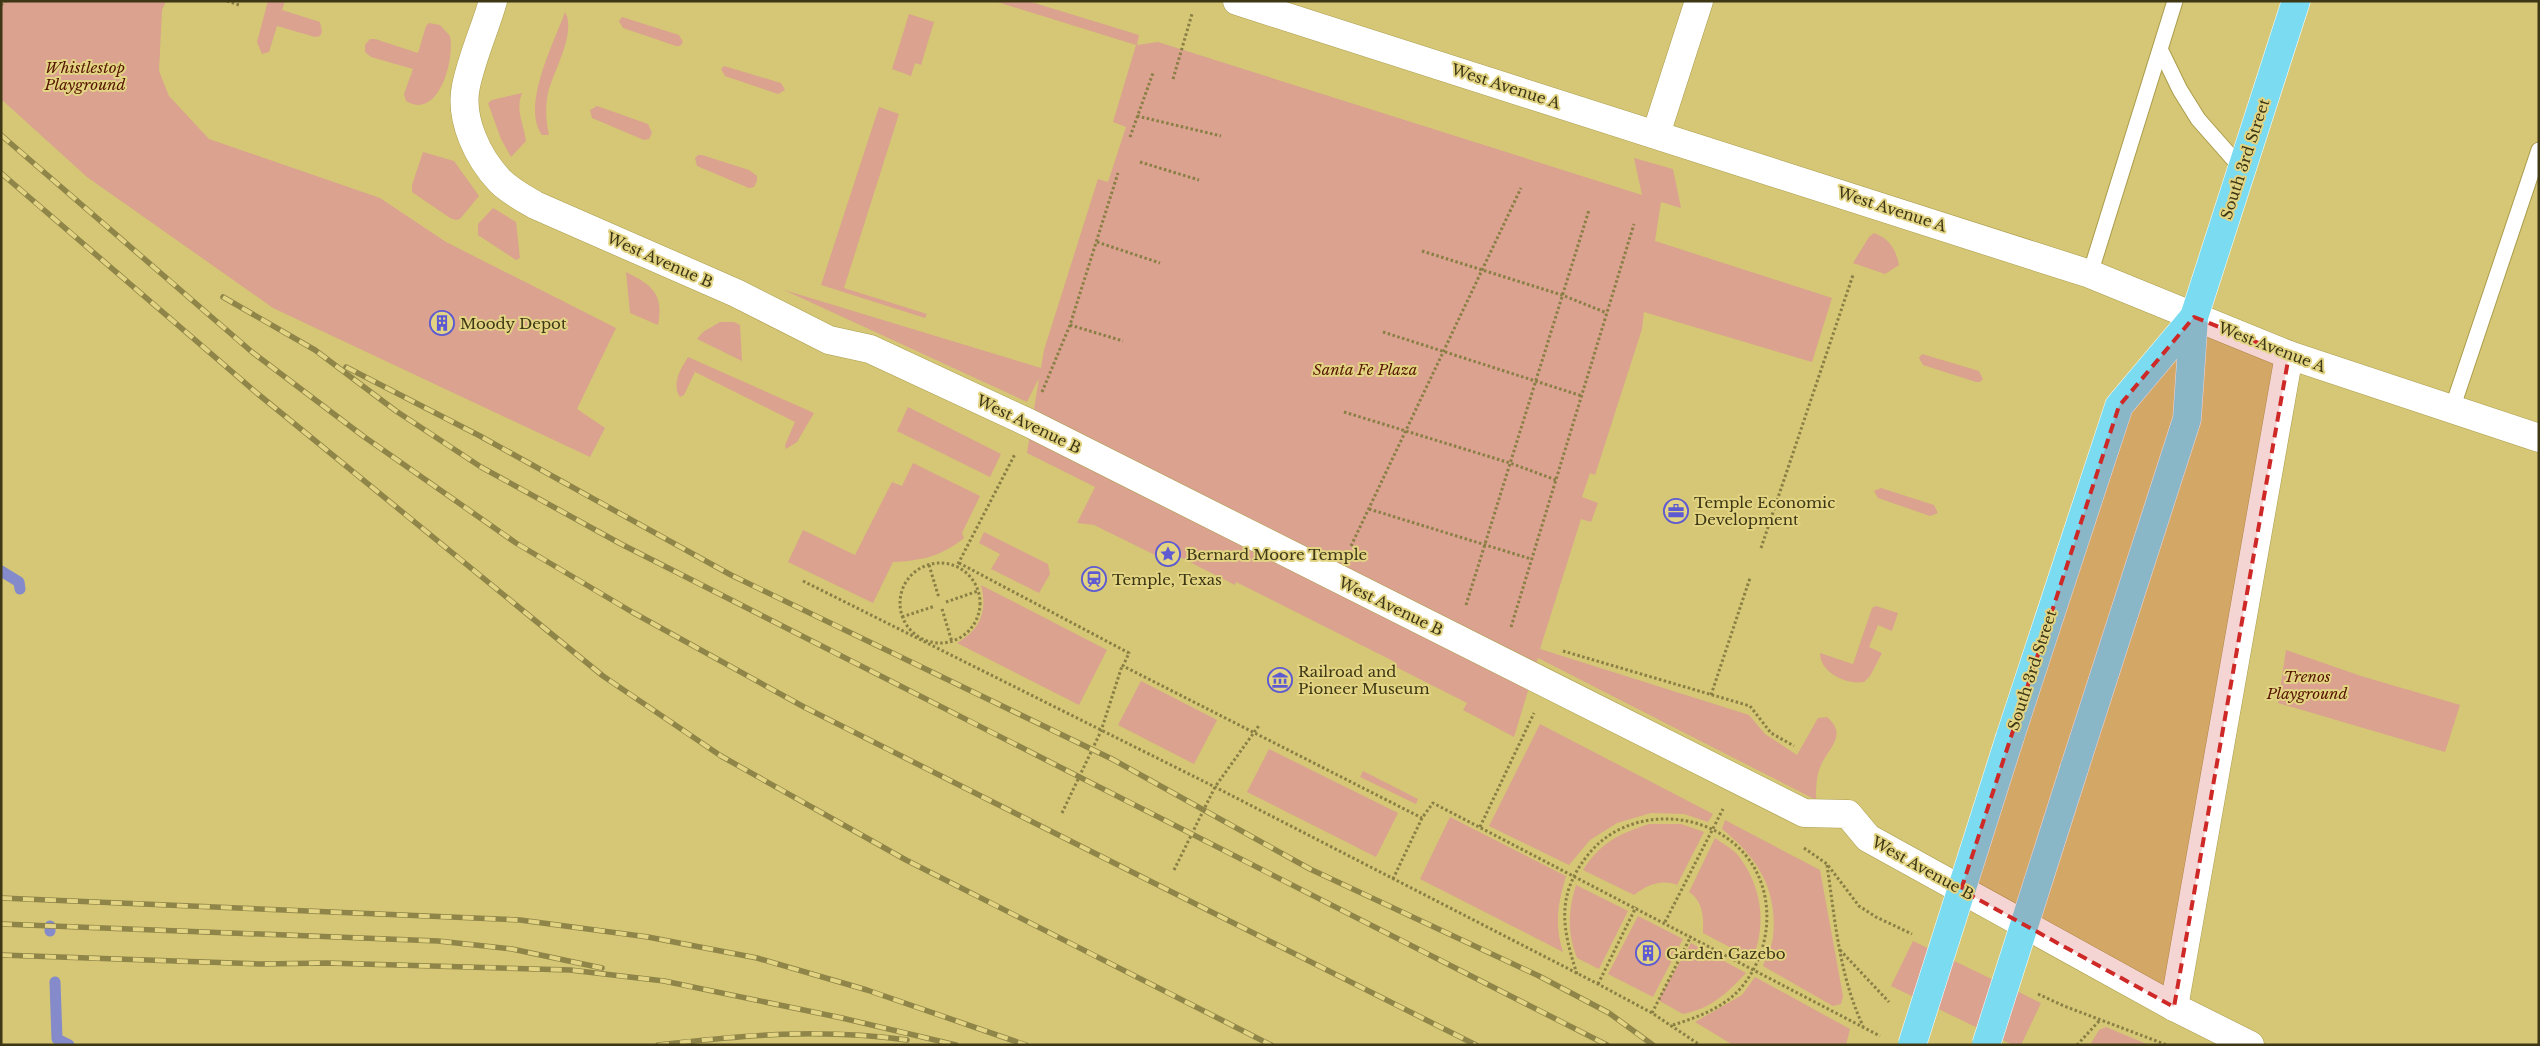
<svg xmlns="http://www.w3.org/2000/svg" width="2540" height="1046" viewBox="0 0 2540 1046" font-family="'Libre Baskerville',serif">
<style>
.green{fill:#daa28f}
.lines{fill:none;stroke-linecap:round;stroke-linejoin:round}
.stream{stroke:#848aca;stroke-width:11}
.lane-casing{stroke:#aa9c4b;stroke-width:17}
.street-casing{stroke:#aa9c4b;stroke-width:29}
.primary-casing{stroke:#fff;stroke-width:29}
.path{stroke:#897f45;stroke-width:3;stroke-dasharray:2.5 2.5;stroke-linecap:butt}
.lane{stroke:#fff;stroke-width:15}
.street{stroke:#fff;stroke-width:28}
.primary{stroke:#7adbf1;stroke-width:28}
.rail-casing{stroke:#8f8549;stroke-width:5.5}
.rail{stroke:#e2d482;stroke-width:4;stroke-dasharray:11;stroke-linecap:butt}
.primary-bridge-casing{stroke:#fff;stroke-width:29;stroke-linecap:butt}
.primary-bridge{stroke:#7adbf1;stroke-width:28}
.marked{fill:#ce2927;fill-opacity:0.2;stroke:#ce2927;stroke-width:4;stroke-dasharray:10 6;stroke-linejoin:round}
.labels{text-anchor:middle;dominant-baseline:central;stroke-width:4;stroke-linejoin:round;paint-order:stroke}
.park-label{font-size:15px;font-style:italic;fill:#571600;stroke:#e2d482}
.street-label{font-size:15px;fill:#3d3715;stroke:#e2d482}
.poi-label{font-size:15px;fill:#3d3715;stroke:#e2d482;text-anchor:start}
</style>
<rect width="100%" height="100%" fill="#d5c775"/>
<g class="green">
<path d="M1 1H166L162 10 159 71 169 96 209 139 380 198 446 242 616 328 577 409 605 428 590 457 273 308 87 177 1 99Z"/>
<path d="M268 1H285L282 10 320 22 322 32 320 36 315 37 277 26 269 52 262 54 257 42Z"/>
<path d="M994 1H1028L1139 35 1137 45 1158 42 1642 195 1634 158 1673 169 1681 208 1661 202 1655 241 1832 298 1812 362 1644 312 1642 329 1595 475 1590 473 1582 497 1598 503 1591 522 1581 519 1540 649 1749 715 1765 734 1797 755 1818 718 1827 717C1848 735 1829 747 1821 765 1816 776 1816 788 1816 800L1538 658 1514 737 1463 710 1467 703 1394 666 1395 662 1236 582 1235 585 1164 549 1159 557 1094 525 1077 523 1095 487 1027 453 1039 378 1027 402 784 290 1041 368 1044 350 1098 179 1108 182 1126 127 1113 122 1136 45Z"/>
<path d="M565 12C577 32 553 72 548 93 545 108 546 120 549 135H542C521 105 554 43 565 12Z"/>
<path d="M909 14 934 22 921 65 915 63 911 76 892 69Z"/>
<path d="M622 17 679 35 683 42 680 46H676L623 28 619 21Z"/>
<path d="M429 23 440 25 450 36C455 59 439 121 406 101L404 94 413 69 371 57 365 52V45L370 39H375L418 53 426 26Z"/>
<path d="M724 66 781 83 785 90 778 94 725 76 721 69Z"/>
<path d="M522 93C515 110 524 125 526 141L511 157 501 139 488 103 492 100Z"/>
<path d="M597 106 648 124 652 133 649 139 644 140 592 118 590 110Z"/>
<path d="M879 107 899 114 844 288 927 314 925 318 821 285Z"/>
<path d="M423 152 454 161 479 196 460 219 456 220 450 218 412 192V185Z"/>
<path d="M698 155H702L749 170 757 176V181L754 187 749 188 697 166 695 158Z"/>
<path d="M493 208 516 222 520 258 516 260 478 235V224Z"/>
<path d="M1874 233C1890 239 1896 250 1899 265L1885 274 1853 263 1869 237Z"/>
<path d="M626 272C652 285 664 294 658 325L630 313Z"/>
<path d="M720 322H734L740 325 742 361 697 339 703 332Z"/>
<path d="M1922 354 1979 371 1983 379 1980 382H1976L1923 365 1919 358Z"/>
<path d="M688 357 814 413 797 442 786 449 785 445 795 422 695 372 684 395 680 397C671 383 681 369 688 357Z"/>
<path d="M908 407 1001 454 990 477 897 431Z"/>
<path d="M913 463 980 496 962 533 964 538C942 556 921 561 893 562L873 603 788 562 803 530 855 555 892 482 902 486Z"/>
<path d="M1881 488 1934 505 1938 513 1930 516 1878 498 1874 491Z"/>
<path d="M984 532 1048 564 1050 574 1039 593 991 569 1000 554 979 543Z"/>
<path d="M981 585 1107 650 1079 705 957 643C980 630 988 611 981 585Z"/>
<path d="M1876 606 1898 613 1892 631 1878 625 1869 647 1882 653 1870 676 1864 682C1847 685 1820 673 1820 653L1853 664 1872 608Z"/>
<path d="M2286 650 2361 676 2460 705 2445 752 2278 703Z"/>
<path d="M1141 681 1217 720 1194 764 1118 725Z"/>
<path d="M1540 724 1713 814 1708 822 1684 814 1651 813 1617 823 1590 840 1569 865 1489 826Z"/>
<path d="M1269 749 1398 813 1376 857 1247 792Z"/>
<path d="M1363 771 1418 799 1416 804 1360 777Z"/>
<path d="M1450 817 1566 876C1558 904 1554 923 1563 952L1420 879Z"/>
<path d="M1725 820 1820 870 1843 996 1841 1004 1833 1006 1763 966C1766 957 1772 946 1773 937 1778 889 1757 857 1722 829Z"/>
<path d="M1649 824H1681L1704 832 1677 885C1661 879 1647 885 1634 895L1583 870C1601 842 1619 834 1649 824Z"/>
<path d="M1715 838C1722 843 1731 848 1737 854 1761 884 1768 924 1752 959L1703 933C1704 918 1703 901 1689 892Z"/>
<path d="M1576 885 1628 911 1599 969 1577 958C1567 932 1568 911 1576 885Z"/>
<path d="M1638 916 1683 939 1653 997 1608 974Z"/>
<path d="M1913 941 2041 1003 2021 1045H2013L1891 986Z"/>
<path d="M1691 943 1746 973C1727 993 1712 1008 1683 1014L1658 1000Z"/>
<path d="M1755 977 1850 1029 1846 1045H1733L1695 1022 1742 995Z"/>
<path d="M2106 1027 2149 1045H2090L2099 1030Z"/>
</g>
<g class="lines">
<g class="stream">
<path d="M1 571 19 582 20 589"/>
<path d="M50 926V931"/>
<path d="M55 982 57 1039 69 1045"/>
</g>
<defs>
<g id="lane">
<path d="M2161 51 2180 90 2198 119 2242 169"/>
<path d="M2090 274 2175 1"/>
<path d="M2452 409 2539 150"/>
</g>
<g id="street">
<path d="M493 1C485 29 472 57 466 86 459 119 478 158 500 181 510 191 523 198 535 205L736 293 829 340 870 349 1029 423 1804 813 1848 814 1868 838 2174 1007 2250 1045"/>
<path d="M1237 1 2090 274 2289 355 2539 438"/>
<path d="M1656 134 1699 1"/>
<path d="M2174 1007 2289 355"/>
</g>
<g id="primary">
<path d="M2010 737 2119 406 2194 317"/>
<path d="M2074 769 2187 419 2194 317 2296 1"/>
</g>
</defs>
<use href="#lane" class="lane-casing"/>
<use href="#street" class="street-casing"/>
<use href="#primary" class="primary-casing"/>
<g class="path">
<path d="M227 1 239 5"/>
<path d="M1 5 6 1"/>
<path d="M1173 79 1192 14"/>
<path d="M1137 116 1221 136"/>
<path d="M1130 137 1153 73"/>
<path d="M1140 162 1199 180"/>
<path d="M1097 242 1160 263"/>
<path d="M1422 251 1562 295 1607 313"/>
<path d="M1070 325 1123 341"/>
<path d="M1383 332 1582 396"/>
<path d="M1042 392 1070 325 1118 173"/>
<path d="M1344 412 1510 463 1556 480"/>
<path d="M1369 509 1531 559"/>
<path d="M1351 546 1521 188"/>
<path d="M1761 548 1853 275"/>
<path d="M959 563 1129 653 1123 666 1422 818"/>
<circle cx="940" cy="603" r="40"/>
<path d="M958 564 1015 454"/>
<path d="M929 565 939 598"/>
<path d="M803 581 1215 787 1598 984 1652 1013 1700 1045"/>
<path d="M946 602 978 591"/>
<path d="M1466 605 1589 210"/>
<path d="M942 609 952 642"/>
<path d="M902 617 935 606"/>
<path d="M1511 627 1634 224"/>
<path d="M1563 651 1750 706 1771 733 1794 746"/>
<path d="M1711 695 1750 578"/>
<path d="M1062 813 1101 731 1122 666"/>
<path d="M1480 827 1534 713"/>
<path d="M1804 848 1827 864 1859 906 1876 917 1912 934"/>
<path d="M1827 865C1835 919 1839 975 1863 1026"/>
<path d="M1174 870 1215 787 1260 724"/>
<path d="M1393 879 1422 818 1433 803 1880 1036"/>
<path d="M1665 922 1723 809"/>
<path d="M1840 950 1889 1002"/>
<path d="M1577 974C1562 928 1556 896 1587 856 1623 809 1697 807 1739 848 1778 886 1774 950 1740 989 1722 1009 1695 1018 1670 1026"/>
<path d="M1598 984 1636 907"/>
<path d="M2038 994 2064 1006 2167 1045"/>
<path d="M1652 1013 1691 936"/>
<path d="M2077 1045 2100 1020"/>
</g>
<use href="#lane" class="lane"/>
<use href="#street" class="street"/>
<use href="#primary" class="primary"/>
<defs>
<g id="rail">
<path d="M1 135 252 352 363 436 516 543 632 612 804 707 1476 1045"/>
<path d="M1 173 258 394 603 676 721 756 906 860 1271 1045"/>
<path d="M223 297 315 350 396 411 481 467 621 544 1607 1045"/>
<path d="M346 367 480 436 731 575 1112 759 1310 869 1539 976 1609 1013 1653 1045"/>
<path d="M1 898 520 920 648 937 757 958 867 990 1026 1045"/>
<path d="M1 924 438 941 512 949 602 968"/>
<path d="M1 955 260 964 327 963 570 970 664 981 842 1018 956 1045"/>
<path d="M658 1045C745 1035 820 1028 907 1040"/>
</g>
</defs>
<use href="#rail" class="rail-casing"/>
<use href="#rail" class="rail"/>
<defs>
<g id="primary-bridge">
<path d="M1912 1045 2010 737"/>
<path d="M1986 1045 2074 769"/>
</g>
</defs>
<use href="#primary-bridge" class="primary-bridge-casing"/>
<use href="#primary-bridge" class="primary-bridge"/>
</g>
<path class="marked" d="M2194 317 2289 355 2174 1007 1961 890 2119 406Z"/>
<defs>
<symbol id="building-ring" viewBox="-11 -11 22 22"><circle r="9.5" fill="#e2d482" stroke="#5d5ad2" stroke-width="1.5"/><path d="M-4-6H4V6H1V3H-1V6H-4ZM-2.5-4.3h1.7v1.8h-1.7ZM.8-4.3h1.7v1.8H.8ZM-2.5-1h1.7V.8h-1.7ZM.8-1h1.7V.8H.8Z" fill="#5d5ad2"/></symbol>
<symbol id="office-ring" viewBox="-11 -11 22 22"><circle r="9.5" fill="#e2d482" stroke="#5d5ad2" stroke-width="1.5"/><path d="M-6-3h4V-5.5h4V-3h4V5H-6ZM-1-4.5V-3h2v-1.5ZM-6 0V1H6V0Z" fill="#5d5ad2"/></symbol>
<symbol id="sight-ring" viewBox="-11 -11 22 22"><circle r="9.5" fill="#e2d482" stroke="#5d5ad2" stroke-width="1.5"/><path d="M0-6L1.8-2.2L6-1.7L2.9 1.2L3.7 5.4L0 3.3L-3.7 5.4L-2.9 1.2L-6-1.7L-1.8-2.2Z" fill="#5d5ad2"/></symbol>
<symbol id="station-ring" viewBox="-11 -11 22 22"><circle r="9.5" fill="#e2d482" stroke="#5d5ad2" stroke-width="1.5"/><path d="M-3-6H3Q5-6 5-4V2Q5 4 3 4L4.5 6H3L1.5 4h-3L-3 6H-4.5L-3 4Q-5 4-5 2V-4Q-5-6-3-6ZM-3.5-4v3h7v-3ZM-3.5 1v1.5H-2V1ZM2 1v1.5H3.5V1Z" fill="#5d5ad2"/></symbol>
<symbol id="museum-ring" viewBox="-11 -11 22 22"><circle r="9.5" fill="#e2d482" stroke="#5d5ad2" stroke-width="1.5"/><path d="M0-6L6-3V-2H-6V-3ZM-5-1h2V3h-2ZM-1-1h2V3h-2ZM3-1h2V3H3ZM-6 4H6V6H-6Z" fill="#5d5ad2"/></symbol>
</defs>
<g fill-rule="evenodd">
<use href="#building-ring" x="428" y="309" width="28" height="28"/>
<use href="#office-ring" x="1662" y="497" width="28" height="28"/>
<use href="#sight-ring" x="1154" y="540" width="28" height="28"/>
<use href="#station-ring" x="1080" y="565" width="28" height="28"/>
<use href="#museum-ring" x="1266" y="666" width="28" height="28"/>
<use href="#building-ring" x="1634" y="939" width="28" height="28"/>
</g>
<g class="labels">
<g class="park-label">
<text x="85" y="67">Whistlestop<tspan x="85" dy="17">Playground</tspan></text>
<text x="1365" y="369">Santa Fe Plaza</text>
<text x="2307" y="676">Trenos<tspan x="2307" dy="17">Playground</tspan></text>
</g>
<g class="street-label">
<text transform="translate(1506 86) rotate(18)">West Avenue A</text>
<text transform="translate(2245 159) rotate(-72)">South 3rd Street</text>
<text transform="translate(1892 209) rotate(18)">West Avenue A</text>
<text transform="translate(660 260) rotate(24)">West Avenue B</text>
<text transform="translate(2272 347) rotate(21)">West Avenue A</text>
<text transform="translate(1029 424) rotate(26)">West Avenue B</text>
<text transform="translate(1391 606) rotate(26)">West Avenue B</text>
<text transform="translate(2032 670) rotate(-72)">South 3rd Street</text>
<text transform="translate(1923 868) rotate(29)">West Avenue B</text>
</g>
<g class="poi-label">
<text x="460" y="323">Moody Depot</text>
<text x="1694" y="502">Temple Economic<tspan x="1694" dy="17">Development</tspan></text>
<text x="1186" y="554">Bernard Moore Temple</text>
<text x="1112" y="579">Temple, Texas</text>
<text x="1298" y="671">Railroad and<tspan x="1298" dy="17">Pioneer Museum</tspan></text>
<text x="1666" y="953">Garden Gazebo</text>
</g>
</g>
<rect width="2540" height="1046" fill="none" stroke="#3d3715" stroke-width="5"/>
</svg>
